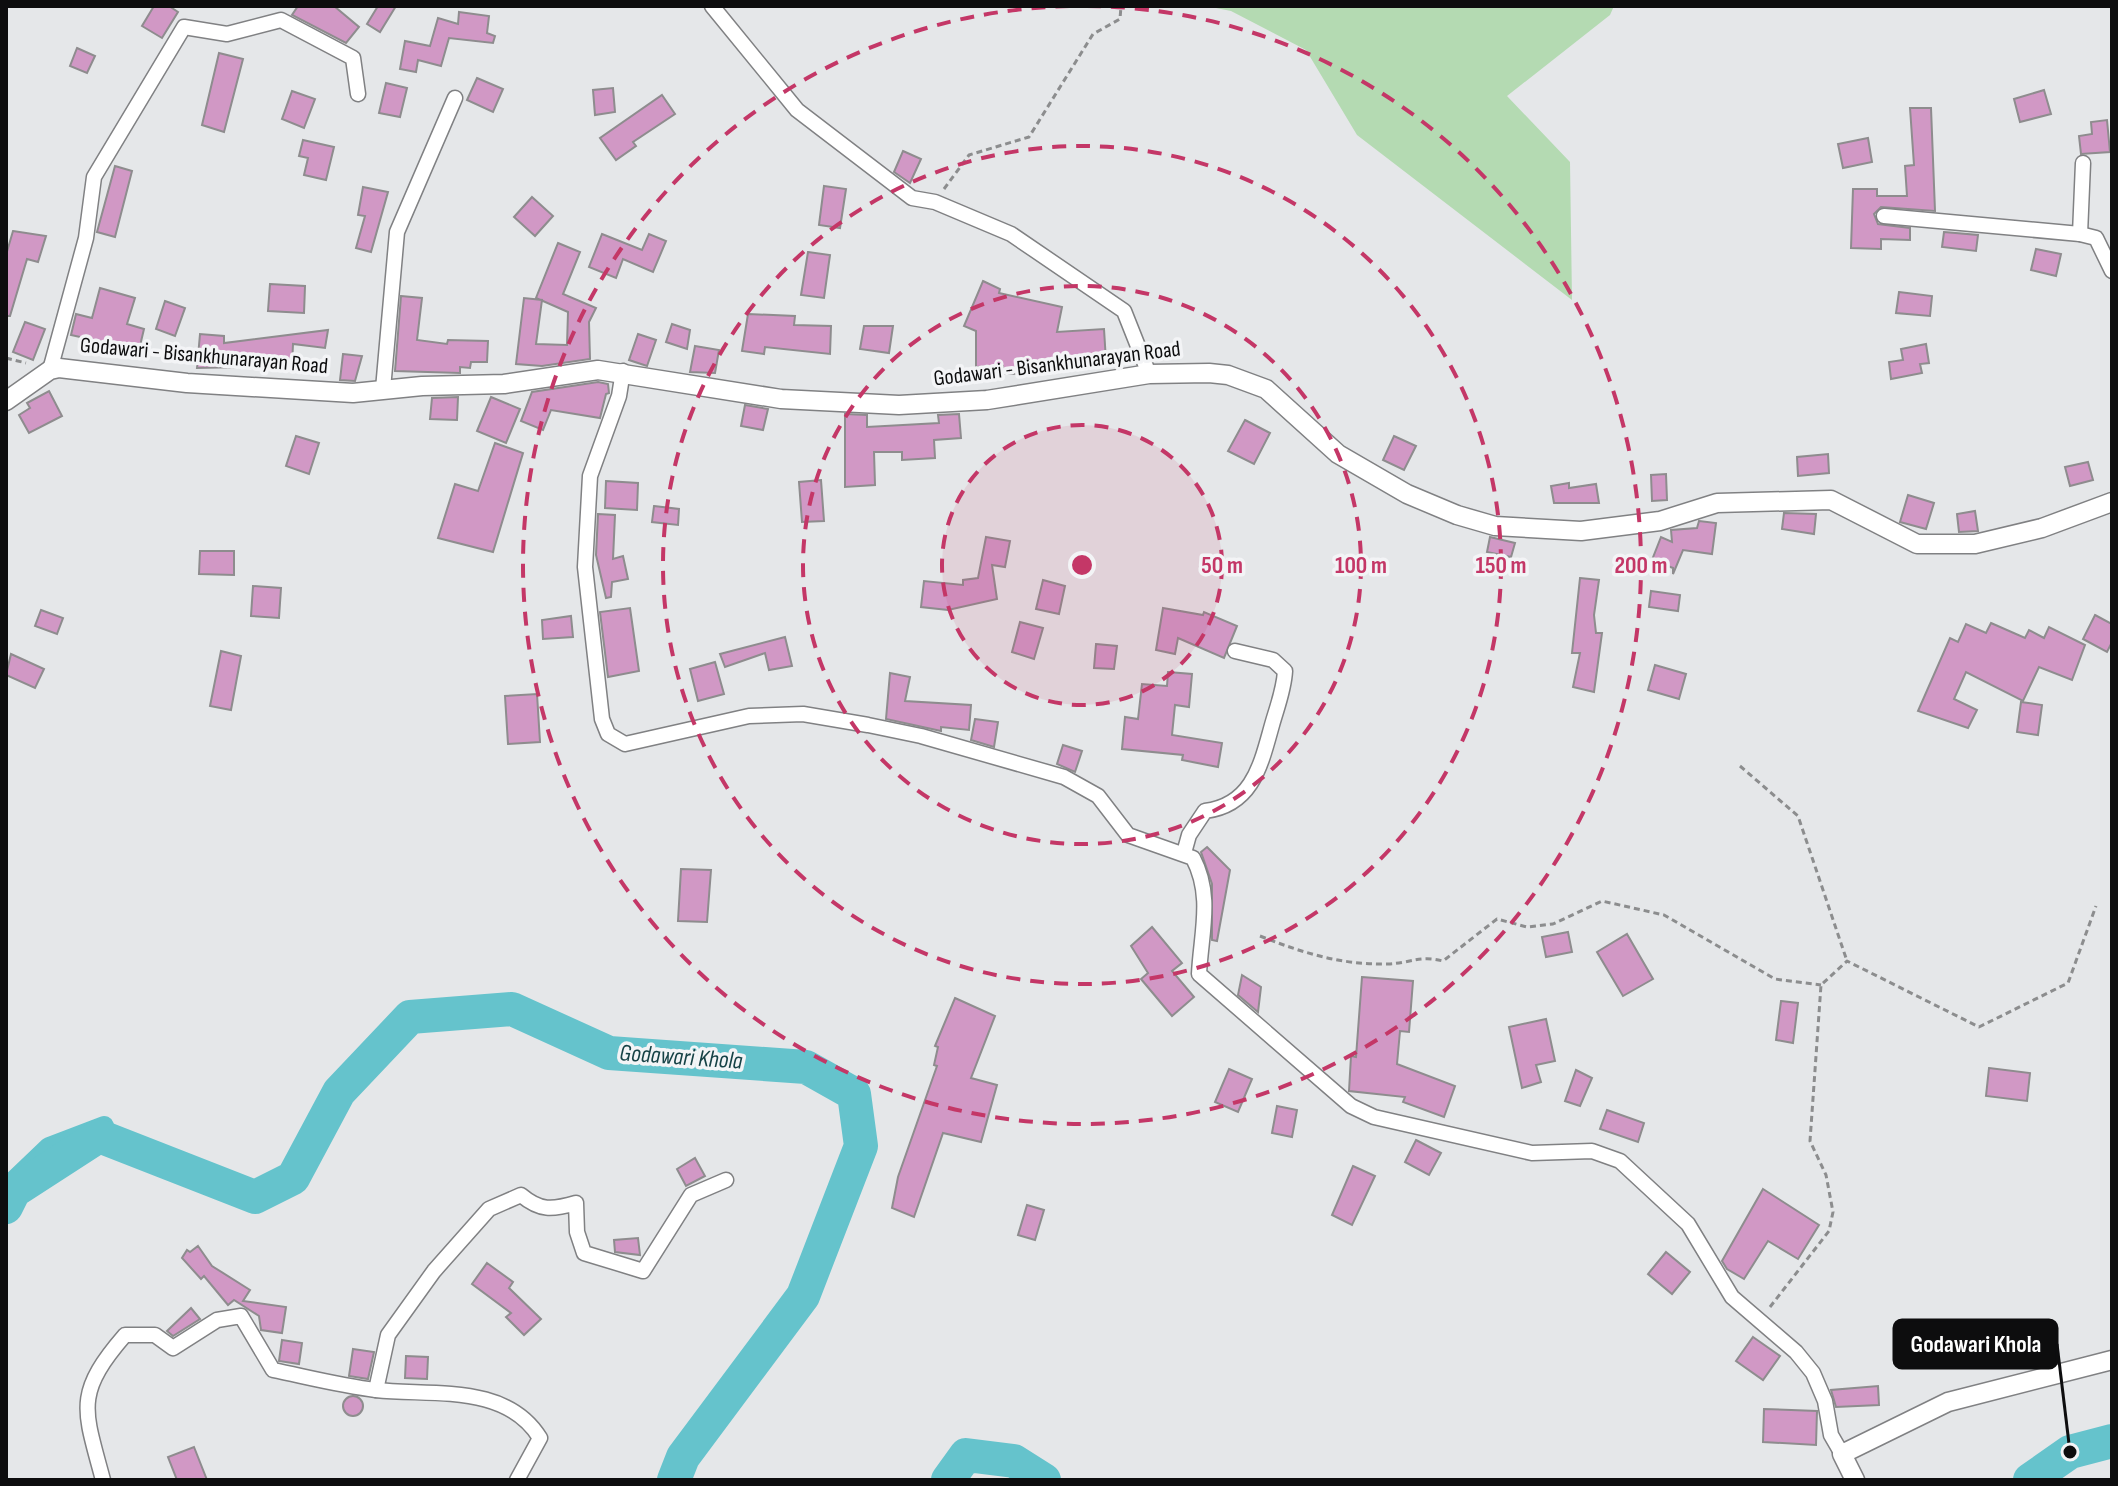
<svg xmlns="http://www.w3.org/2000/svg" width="2118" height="1486" viewBox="0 0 2118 1486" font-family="'Sofia Sans Condensed',sans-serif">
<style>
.green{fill:#b4dab2}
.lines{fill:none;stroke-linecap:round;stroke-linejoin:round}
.canal{stroke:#65c3cc;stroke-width:20}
.river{stroke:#65c3cc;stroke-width:34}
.building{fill:#d198c5;stroke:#8e8c8e;stroke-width:2}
.minor-casing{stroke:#808183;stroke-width:17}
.tertiary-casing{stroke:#808183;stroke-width:21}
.path{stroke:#8c8d8e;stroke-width:3;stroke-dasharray:6 4;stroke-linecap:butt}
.minor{stroke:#fff;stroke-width:14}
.tertiary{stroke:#fff;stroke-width:18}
.ring{fill:none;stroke:#c43767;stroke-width:4;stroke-dasharray:14 10}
.labels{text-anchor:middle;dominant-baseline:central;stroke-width:7;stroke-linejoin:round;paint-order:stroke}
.street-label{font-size:22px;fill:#0d0d0e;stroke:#f3f4f6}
.water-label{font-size:24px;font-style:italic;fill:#164246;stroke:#f3f4f6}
.centre{fill:#c43767;stroke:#f3f4f6;stroke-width:4}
.ring-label{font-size:24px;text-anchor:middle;font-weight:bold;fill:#c43767;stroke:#f3f4f6;stroke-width:7;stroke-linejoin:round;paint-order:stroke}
.leader{fill:none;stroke:#0d0d0e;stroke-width:3}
.callout-dot{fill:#0d0d0e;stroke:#f3f4f6;stroke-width:3}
.callout{fill:#0d0d0e;stroke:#0d0d0e;stroke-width:3}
.callout-label{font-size:24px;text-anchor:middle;font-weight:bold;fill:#fff}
</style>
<rect width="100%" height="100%" fill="#e5e7e9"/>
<path class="green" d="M1206 6H1614L1610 15 1507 96 1570 162 1572 300 1357 135 1306 50 1231 11Z"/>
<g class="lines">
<path class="canal" d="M6 1188 49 1147 104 1126"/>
<g class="river">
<path d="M6 1207 14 1191 99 1136 255 1197 293 1178 339 1092 410 1017 512 1009 609 1053 806 1067 854 1094 861 1146 803 1296 683 1457 674 1480"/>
<path d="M948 1480 966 1455 1014 1461 1044 1480"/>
<path d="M2030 1480 2070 1452 2112 1441"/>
</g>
</g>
<g class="building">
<path d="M154 6H169L178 12 162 38 142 26Z"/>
<path d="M298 6H334L359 27 346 43 292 15Z"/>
<path d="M378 6H396L380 32 367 24Z"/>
<path d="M459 12 489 16 487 33 495 36 493 43 449 38 441 66 418 60 416 72 400 69 405 41 430 46 438 18 458 24Z"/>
<path d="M77 48 95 56 87 73 70 66Z"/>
<path d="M219 53 243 59 224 132 202 125Z"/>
<path d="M477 78 503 89 493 112 467 100Z"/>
<path d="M386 83 407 88 400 117 379 113Z"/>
<path d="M613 88 615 112 595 115 593 90Z"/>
<path d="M2044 90 2051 114 2020 122 2014 99Z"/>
<path d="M292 91 315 99 304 128 282 119Z"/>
<path d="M662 95 675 114 633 142 636 146 616 160 600 138Z"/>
<path d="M1910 108H1931L1935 211 1881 207 1874 214 1878 224 1910 228V240L1881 239V249L1851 248 1853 189H1877V196H1907L1905 166 1914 165Z"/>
<path d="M2107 120 2110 152 2081 154 2079 136 2092 134 2091 122Z"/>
<path d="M1868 138 1872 162 1843 168 1838 144Z"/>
<path d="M303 140 334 147 326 180 304 175 308 158 299 156Z"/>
<path d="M903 151 921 159 910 183 894 172Z"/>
<path d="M115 166 132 171 115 237 97 232Z"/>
<path d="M824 186 846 189 840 228 819 225Z"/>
<path d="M363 187 388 192 371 252 356 248 365 216 358 215Z"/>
<path d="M532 197 553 216 535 236 514 217Z"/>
<path d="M13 231 46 236 38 262 27 259 10 316H6V255Z"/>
<path d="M1944 232 1978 235 1976 251 1942 247Z"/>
<path d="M602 234 642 250 649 234 666 241 653 272 623 259 616 278 589 267Z"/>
<path d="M558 243 580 252 563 294 596 308 589 322 590 359 542 366 516 364 524 298 542 300 536 344 567 345 568 312 536 298Z"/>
<path d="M2036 249 2061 254 2056 276 2031 270Z"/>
<path d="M808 252 830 255 824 298 801 295Z"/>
<path d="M983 281 1000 289 999 293 1062 307 1057 332 1104 329 1106 361 1061 364V372L1042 373 1004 374 1003 366 976 367V331L964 326Z"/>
<path d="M270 284 305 286 304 313 268 311Z"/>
<path d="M100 288 135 298 127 324 144 329 139 350 71 335 76 314 92 318Z"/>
<path d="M1899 292 1932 296 1930 316 1896 313Z"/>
<path d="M401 296 422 298 417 340 447 344 448 340 488 341 487 362H471L470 368 460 367V373L395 371Z"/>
<path d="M165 301 185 308 175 336 156 329Z"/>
<path d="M748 314 795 316 794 325 831 326 830 354 765 347 764 354 742 351Z"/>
<path d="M25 322 45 329 33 360 13 352Z"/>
<path d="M672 324 690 330 687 349 666 342Z"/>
<path d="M864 326H893L889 353 860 349Z"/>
<path d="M328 330 325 348 293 344 292 366 197 368 200 334 224 336V343Z"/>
<path d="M638 334 656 340 647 366 629 360Z"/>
<path d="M1926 344 1929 363 1920 364 1922 373 1891 379 1889 362 1903 360 1901 349Z"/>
<path d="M695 346 719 350 715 373 690 372Z"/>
<path d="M343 354 362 356 355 381 340 380Z"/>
<path d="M598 382 608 384 609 393 606 394 600 418 551 410 543 430 521 421 532 392Z"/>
<path d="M49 391 62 416 29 433 19 415 30 408 27 403Z"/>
<path d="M458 397 457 420 430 419 432 398Z"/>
<path d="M491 397 520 409 506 443 477 431Z"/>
<path d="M745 405 768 409 763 430 741 426Z"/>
<path d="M845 414 867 415V427L939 423 938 415 959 414 961 438 934 440 935 458 902 460V452H874L875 485 845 487Z"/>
<path d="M1245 420 1270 433 1254 464 1228 451Z"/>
<path d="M296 436 319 443 309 474 286 466Z"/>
<path d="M1394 436 1416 446 1404 470 1383 460Z"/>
<path d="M495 443 523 453 493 552 438 538 455 484 478 491Z"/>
<path d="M1828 454 1829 473 1798 476 1797 457Z"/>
<path d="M2088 462 2093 480 2070 486 2065 467Z"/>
<path d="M1666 474 1667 500 1652 501 1651 475Z"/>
<path d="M821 480 824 521 802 522 799 482Z"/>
<path d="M606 481 638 483 637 510 605 508Z"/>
<path d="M1569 483V488L1596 484 1599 503H1554L1551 486Z"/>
<path d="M1908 495 1934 503 1926 529 1900 522Z"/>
<path d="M654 506 679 509 678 525 652 522Z"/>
<path d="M1975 511 1978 531 1959 532 1957 514Z"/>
<path d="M1784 513 1816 514 1814 534 1782 529Z"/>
<path d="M598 514 615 515 613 559 623 556 628 579 612 582 611 597 606 598 596 555Z"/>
<path d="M1699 521 1716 523 1712 554 1683 550 1673 574V568L1652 560 1661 537 1672 542 1671 530 1697 528Z"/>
<path d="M986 537 1010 541 1005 567 992 565 997 599 948 610 921 607 924 581 963 585V580L978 578Z"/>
<path d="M1490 537 1515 543 1511 557 1487 552Z"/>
<path d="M200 551H234V575L199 574Z"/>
<path d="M1580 578 1599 580 1594 615 1596 633H1602L1594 692 1573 687 1580 653H1572Z"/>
<path d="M1043 580 1065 586 1059 614 1036 609Z"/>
<path d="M253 586 281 588 279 618 251 616Z"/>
<path d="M1651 591 1680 595 1678 611 1649 607Z"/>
<path d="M630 608 639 671 608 677 600 612Z"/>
<path d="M1163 608 1203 615 1204 612 1237 626 1224 658 1178 638 1175 654 1156 650Z"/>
<path d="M41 610 63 618 57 634 35 626Z"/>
<path d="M2095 615 2112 624V642L2107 652 2083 639Z"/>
<path d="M571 616 573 637 543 639 542 620Z"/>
<path d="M1020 622 1043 628 1034 659 1012 652Z"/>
<path d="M1991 623 2025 638 2029 630 2044 638 2049 627 2085 645 2072 680 2039 667 2023 701 1966 672 1954 699 1977 710 1968 728 1918 711 1950 638 1958 642 1966 624 1986 633Z"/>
<path d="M785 637 792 666 769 670 765 653 725 667 720 654Z"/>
<path d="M1096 644 1117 646 1114 669 1094 668Z"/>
<path d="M221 651 241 656 231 710 210 706Z"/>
<path d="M11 654 44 669 35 688 6 675Z"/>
<path d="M715 662 724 694 698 701 690 669Z"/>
<path d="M1655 665 1686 674 1679 699 1648 690Z"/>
<path d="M1168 672 1192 674 1189 707 1175 705 1172 735 1222 743 1218 767 1182 760 1183 755 1122 749 1125 717 1138 719 1142 684 1167 686Z"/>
<path d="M890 673 910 677 905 701 971 705 969 730 941 727V731L886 719Z"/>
<path d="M537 694 540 742 508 744 505 696Z"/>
<path d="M2021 702 2042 705 2038 735 2017 732Z"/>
<path d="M975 719 998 722 994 747 971 740Z"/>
<path d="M1063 745 1082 751 1075 772 1057 764Z"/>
<path d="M1207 847 1230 870 1217 941 1212 940V884L1201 852Z"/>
<path d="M681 869 711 870 707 922 678 921Z"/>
<path d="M1152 927 1182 963 1172 971 1194 997 1172 1016 1141 979 1148 973 1131 946Z"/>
<path d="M1568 932 1572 952 1546 957 1542 937Z"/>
<path d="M1627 934 1653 979 1623 996 1597 952Z"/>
<path d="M1242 975 1261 987 1258 1012 1238 995Z"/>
<path d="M1362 977 1413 981 1409 1032 1400 1031 1397 1064 1455 1086 1444 1117 1403 1102 1405 1097 1349 1091 1351 1056 1356 1057Z"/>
<path d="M955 998 995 1016 971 1078 997 1085 981 1142 943 1133 914 1217 892 1208 898 1177 937 1066 934 1065 938 1047 935 1046Z"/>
<path d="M1781 1001 1798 1003 1793 1043 1776 1040Z"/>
<path d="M1546 1019 1555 1061 1536 1065 1541 1082 1522 1088 1509 1027Z"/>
<path d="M1989 1068 2030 1073 2027 1101 1986 1096Z"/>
<path d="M1229 1069 1252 1079 1238 1112 1215 1102Z"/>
<path d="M1576 1070 1592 1078 1580 1106 1565 1101Z"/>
<path d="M1277 1106 1297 1110 1292 1137 1272 1133Z"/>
<path d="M1607 1110 1644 1123 1638 1142 1600 1129Z"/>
<path d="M1416 1140 1441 1153 1429 1175 1405 1162Z"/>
<path d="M695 1158 705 1176 686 1186 677 1169Z"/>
<path d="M1353 1166 1375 1176 1352 1225 1332 1215Z"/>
<path d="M1763 1189 1819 1225 1798 1259 1768 1241 1744 1279 1727 1269 1722 1261Z"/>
<path d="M1027 1205 1044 1210 1035 1240 1018 1235Z"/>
<path d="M638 1238 640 1255 615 1252 614 1240Z"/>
<path d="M198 1246 212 1266 250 1290 243 1301 286 1307 282 1333 261 1330 259 1316 234 1300 228 1305 204 1276 201 1279 182 1258 187 1250 190 1252Z"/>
<path d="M1666 1252 1690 1272 1672 1294 1648 1274Z"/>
<path d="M487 1263 513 1282 509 1288 541 1319 524 1335 506 1317 511 1313 472 1284Z"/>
<path d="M191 1308 200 1319 173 1336 167 1331Z"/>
<path d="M1753 1337 1780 1356 1763 1380 1736 1361Z"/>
<path d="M282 1340 302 1343 299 1364 279 1361Z"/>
<path d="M353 1349 374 1352 368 1379 349 1376Z"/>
<path d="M406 1356 428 1357 427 1379 405 1378Z"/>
<path d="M1878 1386 1879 1405 1836 1407 1831 1390Z"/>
<circle cx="353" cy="1406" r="10"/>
<path d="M1764 1409 1817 1411 1816 1445 1763 1442Z"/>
<path d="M194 1447 207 1480H177L168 1457Z"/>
</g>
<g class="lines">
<defs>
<g id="minor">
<path d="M712 6 797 110 912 198 935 202 1011 234 1124 311 1149 374"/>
<path d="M1884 216 2080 234 2096 238 2112 271"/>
<path d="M2080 234 2083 163"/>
<path d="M50 370 86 238 94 177 184 27 227 34 281 20 353 58 358 94"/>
<path d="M623 371 619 396 590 476 585 567 602 719 608 734 625 744 749 716 803 714 868 725 921 736 1064 777 1098 796 1128 835 1193 858C1213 896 1201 933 1199 974L1351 1106 1374 1117 1532 1153 1592 1151 1620 1161 1688 1224 1732 1297 1796 1352 1813 1373 1825 1401 1831 1435 1842 1454"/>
<path d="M383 389 397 232 455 98"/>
<path d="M1184 853 1189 835 1205 811C1253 805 1261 764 1272 725 1277 707 1284 690 1285 671L1273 660 1235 651"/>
<path d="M376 1390 388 1335 434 1271 489 1209 521 1195C540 1211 552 1210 576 1203L577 1232 584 1253 643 1271 691 1195 726 1180"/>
<path d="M103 1480C84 1409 74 1394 125 1335H155L173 1348 217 1320 241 1316 273 1370C307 1377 342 1386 376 1390 432 1396 506 1383 540 1438L517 1480"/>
</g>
<g id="tertiary">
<path d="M6 401 50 370 59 368 187 383 353 393 422 386 504 384 598 370 781 399 899 405 987 400 1149 374 1209 373 1228 375 1266 389 1338 454 1407 494 1457 515 1495 526 1581 531 1660 521 1717 503 1831 500 1917 544H1975L2042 528 2112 502"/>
<path d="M1855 1480 1842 1454 1948 1402 2112 1360"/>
</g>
</defs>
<use href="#minor" class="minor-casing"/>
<use href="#tertiary" class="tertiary-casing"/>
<g class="path">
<path d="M944 189 969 155 1029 137 1093 34 1120 19 1121 6"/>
<path d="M6 358 26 363"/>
<path d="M1740 766 1798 816 1847 961"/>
<path d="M1260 936C1303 953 1341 965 1388 964 1411 963 1420 955 1443 961L1497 919 1527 927 1553 924 1602 901 1664 915 1775 979 1821 985"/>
<path d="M1770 1307 1829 1231 1833 1212 1826 1175 1810 1141 1821 985 1847 961 1979 1027 2068 983 2096 906"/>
</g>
<use href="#minor" class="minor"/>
<use href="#tertiary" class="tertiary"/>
</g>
<circle cx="1082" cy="565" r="140" fill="#c43767" fill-opacity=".12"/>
<g class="ring">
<circle cx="1082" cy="565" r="140"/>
<circle cx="1082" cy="565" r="279"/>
<circle cx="1082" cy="565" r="419"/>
<path d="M1087 6A559 559 0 1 1 1077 6"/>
</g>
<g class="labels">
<g class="street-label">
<text transform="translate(204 356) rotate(5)">Godawari - Bisankhunarayan Road</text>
<text transform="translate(1057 364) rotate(-7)">Godawari - Bisankhunarayan Road</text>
</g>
<g class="water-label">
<text transform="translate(681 1057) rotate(4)">Godawari Khola</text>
</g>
</g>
<circle cx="1082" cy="565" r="12" class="centre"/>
<g class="ring-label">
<text x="1222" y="573">50 m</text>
<text x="1361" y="573">100 m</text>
<text x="1501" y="573">150 m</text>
<text x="1641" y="573">200 m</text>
</g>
<path class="leader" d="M2070 1452L2057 1344"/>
<circle class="callout-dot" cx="2070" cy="1452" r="8"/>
<rect class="callout" x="1894" y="1320" width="163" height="48" rx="8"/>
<g class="callout-label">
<text x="1976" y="1352">Godawari Khola</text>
</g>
<rect width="2118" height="1486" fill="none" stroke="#0d0d0e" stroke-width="16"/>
</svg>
